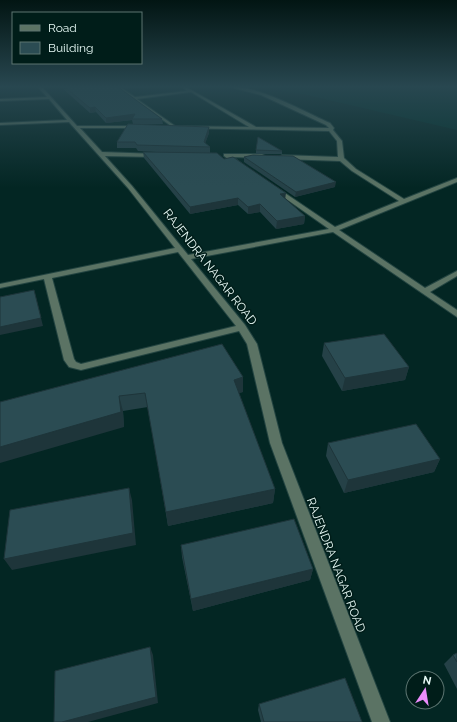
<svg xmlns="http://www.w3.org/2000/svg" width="457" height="722" viewBox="0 0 457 722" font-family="Raleway,sans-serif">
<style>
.built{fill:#00312c}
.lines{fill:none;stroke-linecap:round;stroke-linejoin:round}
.minor-casing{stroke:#234441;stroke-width:2}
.minor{fill:#5b7364;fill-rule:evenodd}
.wall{fill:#254147}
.shaded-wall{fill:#1e353a}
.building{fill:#2b4c53;stroke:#1e353a}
.labels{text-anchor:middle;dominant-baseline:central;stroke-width:3;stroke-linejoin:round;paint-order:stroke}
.street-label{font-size:12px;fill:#e7faf6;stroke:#001d19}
</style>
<rect width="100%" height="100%" fill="#032623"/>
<path class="built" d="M259 87H457V130L307 95Z"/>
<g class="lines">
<defs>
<g id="minor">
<path d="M38 87H42L77 126H140L138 128H80L102 152 158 154V156L156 157 105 156 132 186 188 255 329 229 272 189V187H276L335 227 399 201 352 171 340 161 282 159 279 157 282 155 338 157 337 141 329 131 174 128 116 87H120L135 97 187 91 182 87H186L256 127 329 128 326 125 261 95 230 87C255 84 305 112 330 123L334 128 333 130 342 141 344 158 356 169 404 199 457 178V182L339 230 425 288 457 271V276L430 292 457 310V317L333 232 191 259 245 325 257 344 282 443 390 722H372L270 443 247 344 239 331 81 370 69 367 64 360 44 279 0 288V284L175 248 128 188 69 122 0 125V123L67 120 49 99 0 101V99L47 97ZM191 92 249 127 175 126 137 99ZM178 252 236 326 81 364 76 362 74 359 52 278Z"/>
<path d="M224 154H262L265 156 262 158 233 157 243 165 244 166 241 168 224 156Z"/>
</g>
</defs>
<use href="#minor" class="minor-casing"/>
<use href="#minor" class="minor"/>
</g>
<g class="wall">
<path d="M61 87H118L162 119 163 124H134L209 133 205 143 210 147V153L224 159 285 199 305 216 304 224 276 229 260 212 248 214 238 205 190 214 144 158 143 152H156L138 151 136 148H117V142L133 124 132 120 106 123 96 112 90 113Z"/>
<path d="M122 87H151L126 89Z"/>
<path d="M256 150 282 151V154H256Z"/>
<path d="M244 157 335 187 295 197 244 162Z"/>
<path d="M324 343 409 367 405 380 342 391 322 356Z"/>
<path d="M243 377V392L238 393 275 489 273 503 168 526 148 407 123 411 124 427 0 402Z"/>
<path d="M328 443 440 459 434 472 344 493 326 456Z"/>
<path d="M181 545 313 569 310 580 193 611 182 557Z"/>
<path d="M457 653V689L444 664 453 655Z"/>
<path d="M259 704 362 722H261L258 710Z"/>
</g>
<g class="shaded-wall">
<path d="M126 87H151L126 89Z"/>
<path d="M95 107 96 112 90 113V108Z"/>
<path d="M135 114 132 120 106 123V118Z"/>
<path d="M209 127V133L204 147V142Z"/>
<path d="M336 182 335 187 295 197 296 192Z"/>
<path d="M286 193 285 200 280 194Z"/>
<path d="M238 198V205L190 214V207Z"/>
<path d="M260 204V212L248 214V207Z"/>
<path d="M305 216 304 224 276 229 277 221Z"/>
<path d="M34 290 43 326 0 335V327Z"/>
<path d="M409 367 405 380 342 391 345 378Z"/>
<path d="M243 377V392L233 395 234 380Z"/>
<path d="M119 396 123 411 124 427 0 463V447Z"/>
<path d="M440 459 434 472 344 493 348 480Z"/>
<path d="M129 488 132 500 136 545 12 570 4 559Z"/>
<path d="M275 489 273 503 168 526 166 512Z"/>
<path d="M313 569 310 580 193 611 191 599Z"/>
<path d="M150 647 153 655 158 703 88 722H62Z"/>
</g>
<g class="building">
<path d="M65 87H118L162 119H132L135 114 106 118 95 107 90 108Z"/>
<path d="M128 124 209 127 204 142 210 147 137 145 135 142H117Z"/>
<path d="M258 137 282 151 256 150Z"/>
<path d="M143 152 217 153 224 159 233 157 286 193 280 194 305 216 277 221 260 204 248 207 238 198 190 207Z"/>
<path d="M253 155 293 156 336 182 296 192 244 157Z"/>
<path d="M34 290 41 318 0 327V297Z"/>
<path d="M384 334 409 367 345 378 324 343Z"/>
<path d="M222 344 243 377 234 380 275 489 166 512 145 393 119 396 121 412 0 447V402Z"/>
<path d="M416 424 440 459 348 480 328 443Z"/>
<path d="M129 488 133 533 4 559 10 510Z"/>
<path d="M294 519 313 569 191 599 181 545Z"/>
<path d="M150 647 156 697 62 722H54L55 671Z"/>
<path d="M457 653V662L453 655Z"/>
<path d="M345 678 362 722H264L259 704Z"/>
</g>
<linearGradient id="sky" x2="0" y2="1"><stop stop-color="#021513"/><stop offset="0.46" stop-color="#284750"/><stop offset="1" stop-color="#284750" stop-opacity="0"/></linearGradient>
<rect width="457" height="188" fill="url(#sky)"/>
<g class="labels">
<g class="street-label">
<text transform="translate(210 267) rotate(52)">RAJENDRA NAGAR ROAD</text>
<text transform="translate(336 565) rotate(69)">RAJENDRA NAGAR ROAD</text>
</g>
</g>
<rect x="12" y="12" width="130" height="52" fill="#001d19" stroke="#5c7571"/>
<rect x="20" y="25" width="20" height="6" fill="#5b7364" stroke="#5c7571"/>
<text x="48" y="32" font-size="12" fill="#e7faf6">Road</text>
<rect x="20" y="42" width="20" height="12" fill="#2b4c53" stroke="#5c7571"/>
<text x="48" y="52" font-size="12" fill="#e7faf6">Building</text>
<g transform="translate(425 690) rotate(12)"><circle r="19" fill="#001d19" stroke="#5c7571"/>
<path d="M0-3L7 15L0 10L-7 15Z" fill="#ec8cfb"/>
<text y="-6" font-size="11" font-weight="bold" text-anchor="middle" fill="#e7faf6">N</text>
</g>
</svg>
